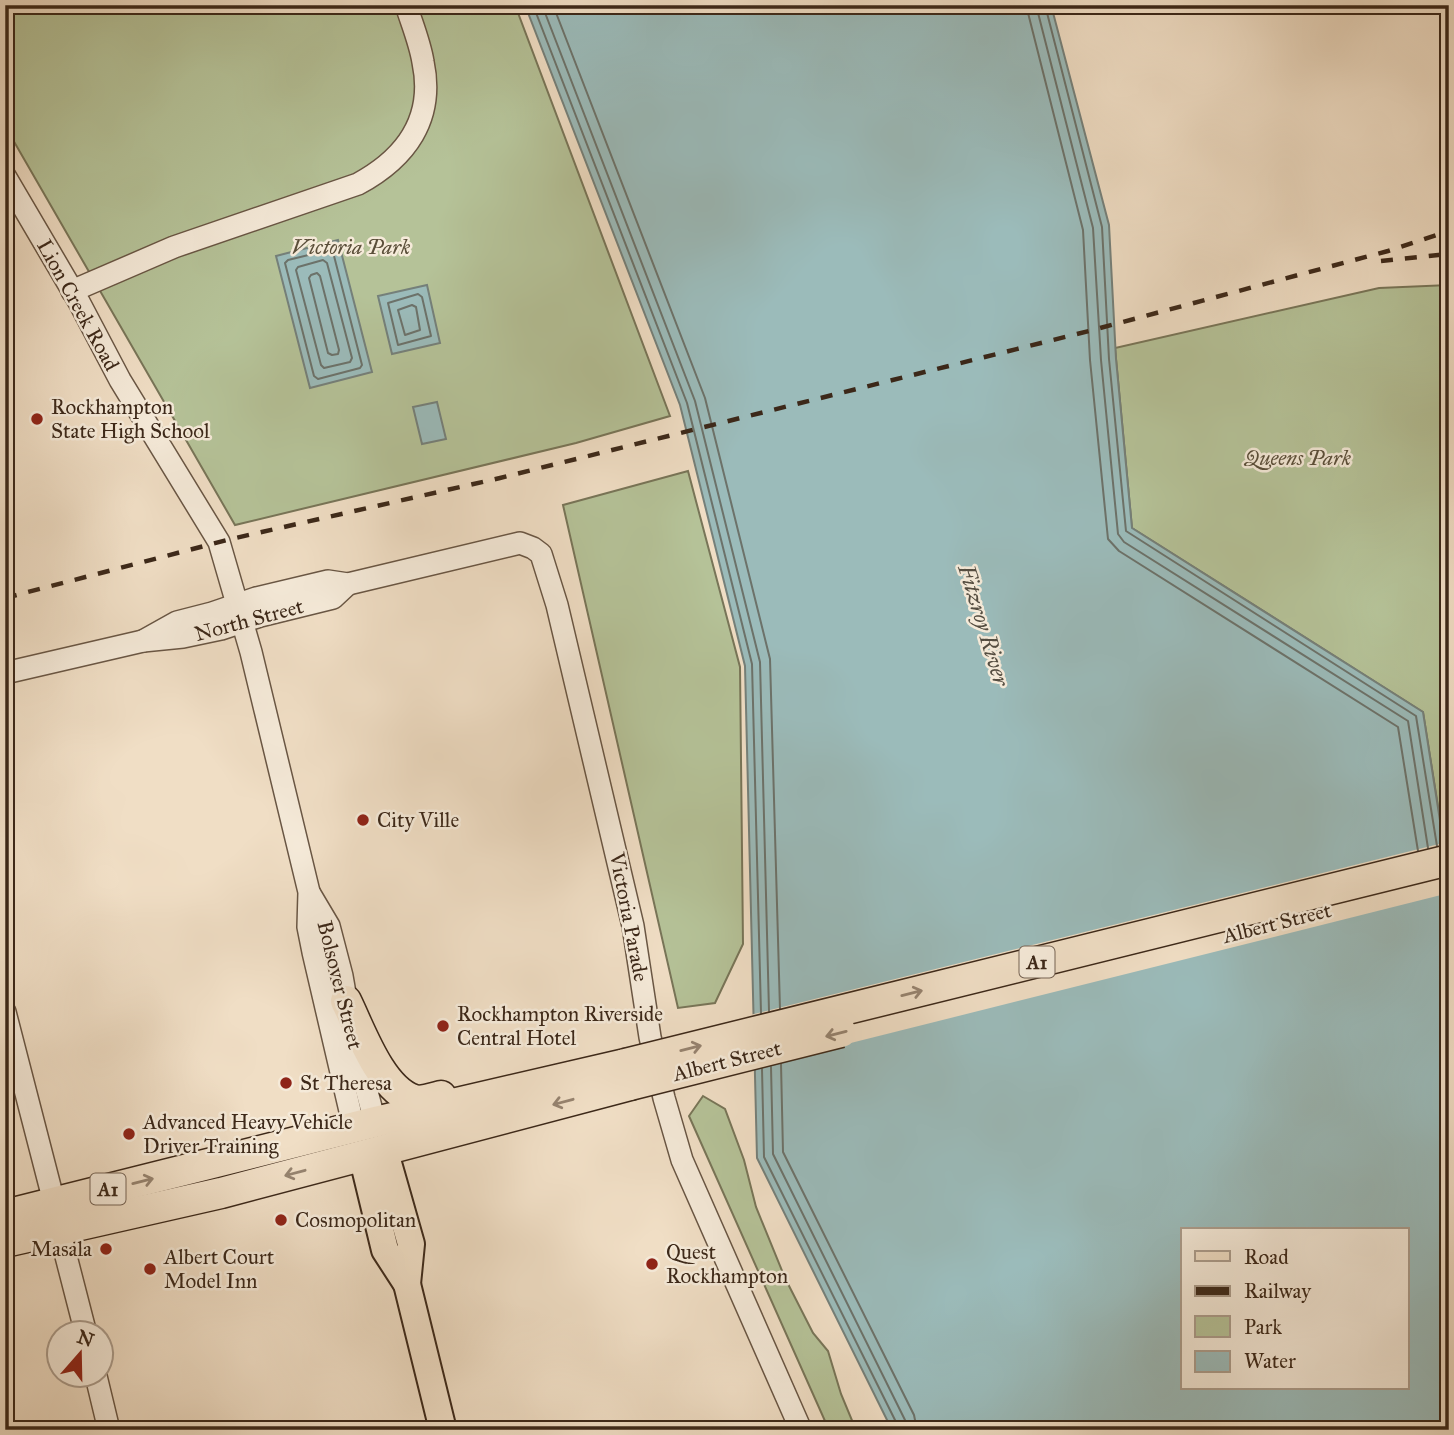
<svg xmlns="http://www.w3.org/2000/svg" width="1454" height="1435" viewBox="0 0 1454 1435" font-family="'IM FELL Great Primer',serif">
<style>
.park{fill:#b5c298;stroke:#787558;stroke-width:2}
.water{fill:#9bbbba;stroke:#75807a;stroke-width:2;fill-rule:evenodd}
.pier{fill:#f0dec5}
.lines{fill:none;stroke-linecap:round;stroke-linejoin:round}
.shore{stroke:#6c726a;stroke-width:2}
.minor-casing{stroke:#695644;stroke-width:24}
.major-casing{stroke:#3c2819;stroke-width:30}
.highway-casing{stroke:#3c2819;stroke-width:33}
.minor{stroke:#f5ead9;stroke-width:21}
.major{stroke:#f0dec5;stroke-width:26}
.highway{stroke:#f0dec5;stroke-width:30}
.rail{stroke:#3c2819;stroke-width:4.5;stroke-dasharray:12 12;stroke-linecap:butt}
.highway-bridge-casing{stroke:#3c2819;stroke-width:33;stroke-linecap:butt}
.highway-bridge{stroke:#f0dec5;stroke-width:30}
.oneway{stroke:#96836f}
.poi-dot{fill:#8f2418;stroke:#f5ead9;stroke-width:2.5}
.labels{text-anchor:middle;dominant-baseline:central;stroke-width:5;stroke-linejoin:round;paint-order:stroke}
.shield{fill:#f5ead9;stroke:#746253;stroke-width:2}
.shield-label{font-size:19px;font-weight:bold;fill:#3c2819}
.park-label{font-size:21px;font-style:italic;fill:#5a4e39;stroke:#f5ead9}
.street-label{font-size:21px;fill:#3c2819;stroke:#f5ead9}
.poi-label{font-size:21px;fill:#3c2819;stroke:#f5ead9;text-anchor:start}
.water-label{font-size:23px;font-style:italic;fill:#544d41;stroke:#f5ead9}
</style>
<rect width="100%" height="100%" fill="#f0dec5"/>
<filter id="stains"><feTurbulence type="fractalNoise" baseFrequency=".00286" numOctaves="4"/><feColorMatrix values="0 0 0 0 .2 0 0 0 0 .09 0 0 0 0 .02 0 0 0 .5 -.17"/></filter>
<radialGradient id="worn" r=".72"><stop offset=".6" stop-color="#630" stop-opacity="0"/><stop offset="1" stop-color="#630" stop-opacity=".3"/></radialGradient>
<g class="park">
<path d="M5 5H515L670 416 576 443 235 525 5 126Z"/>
<path d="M1449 285V876L1423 712 1132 528 1115 348 1379 288Z"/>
<path d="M688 471 740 667 743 944 715 1003 678 1008 563 505Z"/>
<path d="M703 1096 725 1109 744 1160 756 1207 785 1278 813 1333 828 1351 841 1394 856 1430H829L689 1116Z"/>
</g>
<g class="water">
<path d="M525 5H1051L1109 225 1116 359 1132 528 1423 712 1449 878V1430H892L757 1158 745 666 680 405ZM1183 1230H1407V1388H1183Z"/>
<path d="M338 240 372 372 310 388 276 256Z"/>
<path d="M427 285 440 343 392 354 378 296Z"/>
<path d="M437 402 446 439 422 444 413 407Z"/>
</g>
<path class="pier" d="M1447 842 1449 893 751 1068 750 1015Z"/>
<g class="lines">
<g class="shore">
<path d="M533 5 687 403 752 664 761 1013"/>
<path d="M542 5 695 401 760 662 769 1011"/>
<path d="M553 5 705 398 770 659 780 1009"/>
<path d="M1026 5 1083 230 1090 360 1108 539 1119 551 1398 727 1418 851"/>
<path d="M1036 5 1093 228 1101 360 1118 534 1124 542 1408 721 1428 848"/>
<path d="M1045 5 1102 227 1109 359 1126 531 1416 716 1437 846"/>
<path d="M329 250 333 252 362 365 360 368 318 379 314 376 285 263 288 260Z"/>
<path d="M323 260 327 263 352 358 350 362 324 368 321 365 296 270 298 267Z"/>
<path d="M317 273 320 276 339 350 338 354 332 355 328 353 309 278 311 275Z"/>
<path d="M418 294 422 297 431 336 398 345 388 303Z"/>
<path d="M412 305 416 307 420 330 405 335 398 310Z"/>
<path d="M781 1064 783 1152 914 1415 917 1430"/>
<path d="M771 1067 773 1154 905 1420 907 1430"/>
<path d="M762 1069 764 1157 897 1424 898 1430"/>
</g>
<defs>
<g id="minor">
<path d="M5 176 79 302 120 380 219 542 251 652 309 892 308 927 313 952 354 1128"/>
<path d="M72 291 174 247 358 184C406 158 435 119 423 62 420 43 412 24 406 5"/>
<path d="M143 641 177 622 212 613 256 598 328 581 348 584 520 543 533 548 541 554 557 605 633 926 650 1037 664 1098 682 1160 801 1430"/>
<path d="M5 673 143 641 183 637 221 629 260 616 333 598 348 584"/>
<path d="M310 894 329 926 342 976 353 1039 375 1122"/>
<path d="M5 1012 54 1202"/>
<path d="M59 1229 86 1334"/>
<path d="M96 1376 109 1430"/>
</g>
<g id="major">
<path d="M384 1149 411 1244 407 1284"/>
<path d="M362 1155 385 1250 407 1284 443 1430"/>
</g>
<g id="highway">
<path d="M346 1001C360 1029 380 1089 414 1100 421 1102 433 1098 441 1096"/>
<path d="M5 1215 375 1122 625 1064"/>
<path d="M5 1242 221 1193 630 1085"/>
</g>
</defs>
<use href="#minor" class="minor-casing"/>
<use href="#major" class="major-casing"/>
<use href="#highway" class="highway-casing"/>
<use href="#minor" class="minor"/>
<use href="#major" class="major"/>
<use href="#highway" class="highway"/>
<g class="rail">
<path d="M1381 261 1449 254"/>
<path d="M5 598 231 539 500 478 1089 331 1388 251 1449 231"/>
</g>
<defs>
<g id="highway-bridge">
<path d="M625 1064 1449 860"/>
<path d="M630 1085 841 1032"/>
</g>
</defs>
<use href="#highway-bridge" class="highway-bridge-casing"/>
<use href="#highway-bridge" class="highway-bridge"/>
</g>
<defs><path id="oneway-shaft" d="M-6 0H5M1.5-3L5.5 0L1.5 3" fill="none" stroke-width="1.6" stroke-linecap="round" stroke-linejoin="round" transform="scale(1.75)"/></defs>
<g class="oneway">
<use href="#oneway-shaft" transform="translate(912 993) rotate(-14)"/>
<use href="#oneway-shaft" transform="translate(836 1034) rotate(166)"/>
<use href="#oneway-shaft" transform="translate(691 1048) rotate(-14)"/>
<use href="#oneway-shaft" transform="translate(563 1102) rotate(165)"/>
<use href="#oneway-shaft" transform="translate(295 1173) rotate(165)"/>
<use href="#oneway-shaft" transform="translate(143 1181) rotate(-14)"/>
</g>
<g class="poi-dot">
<circle cx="37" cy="419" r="7"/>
<circle cx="363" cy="820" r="7"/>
<circle cx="443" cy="1026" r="7"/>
<circle cx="286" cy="1083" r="7"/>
<circle cx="129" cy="1134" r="7"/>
<circle cx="281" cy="1220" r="7"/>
<circle cx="106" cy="1249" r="7"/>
<circle cx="652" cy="1264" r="7"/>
<circle cx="150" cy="1269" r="7"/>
</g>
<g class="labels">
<g class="shield">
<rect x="1019.5" y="946.5" width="35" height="31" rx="5"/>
<rect x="90.5" y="1173.5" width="35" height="31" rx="5"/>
</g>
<g class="shield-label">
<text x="1037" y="962">A1</text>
<text x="108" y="1189">A1</text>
</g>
<g class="park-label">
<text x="351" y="247">Victoria Park</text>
<text x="1298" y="458">Queens Park</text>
</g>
<g class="street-label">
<text transform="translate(78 305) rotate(61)">Lion Creek Road</text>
<text transform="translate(249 620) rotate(-15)">North Street</text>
<text transform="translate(629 917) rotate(79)">Victoria Parade</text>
<text transform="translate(1277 923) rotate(-14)">Albert Street</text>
<text transform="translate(340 985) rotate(76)">Bolsover Street</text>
<text transform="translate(727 1061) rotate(-14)">Albert Street</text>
</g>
<g class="poi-label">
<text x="51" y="407">Rockhampton<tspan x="51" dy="24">State High School</tspan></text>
<text x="377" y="820">City Ville</text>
<text x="457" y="1014">Rockhampton Riverside<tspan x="457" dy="24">Central Hotel</tspan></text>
<text x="300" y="1083">St Theresa</text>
<text x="143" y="1122">Advanced Heavy Vehicle<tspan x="143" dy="24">Driver Training</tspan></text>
<text x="295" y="1220">Cosmopolitan</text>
<text x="92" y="1249" text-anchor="end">Masala</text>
<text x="666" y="1252">Quest<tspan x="666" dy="24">Rockhampton</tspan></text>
<text x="164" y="1257">Albert Court<tspan x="164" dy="24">Model Inn</tspan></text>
</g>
<g class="water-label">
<text transform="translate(984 625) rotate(73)">Fitzroy River</text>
</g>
</g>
<rect width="1454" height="1435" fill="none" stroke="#f0dec5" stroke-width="28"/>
<rect x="7" y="7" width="1440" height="1421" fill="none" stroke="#3c2819" stroke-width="3.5"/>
<rect x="14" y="14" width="1426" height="1407" fill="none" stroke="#3c2819" stroke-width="2"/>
<rect x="1181" y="1228" width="228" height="161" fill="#f5ead9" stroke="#ab9c8c" stroke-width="2"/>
<rect x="1195" y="1251" width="35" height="10" fill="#f0dec5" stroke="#ab9c8c" stroke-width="2"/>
<text x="1244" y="1264" font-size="21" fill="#3c2819">Road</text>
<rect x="1195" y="1286" width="35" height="10" fill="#3c2819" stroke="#ab9c8c" stroke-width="2"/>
<text x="1244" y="1298" font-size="21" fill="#3c2819">Railway</text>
<rect x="1195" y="1316" width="35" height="21" fill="#b5c298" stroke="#ab9c8c" stroke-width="2"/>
<text x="1244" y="1334" font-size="21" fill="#3c2819">Park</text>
<rect x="1195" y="1351" width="35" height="21" fill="#9bbbba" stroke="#ab9c8c" stroke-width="2"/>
<text x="1244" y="1368" font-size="21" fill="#3c2819">Water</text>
<g transform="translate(80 1354) rotate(20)"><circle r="33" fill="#f5ead9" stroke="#ab9c8c" stroke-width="2"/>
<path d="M0-5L12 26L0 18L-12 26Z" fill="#8f2418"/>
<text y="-10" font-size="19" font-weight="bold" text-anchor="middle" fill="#3c2819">N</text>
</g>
<rect width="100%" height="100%" filter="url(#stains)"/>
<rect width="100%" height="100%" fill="url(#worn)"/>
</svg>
